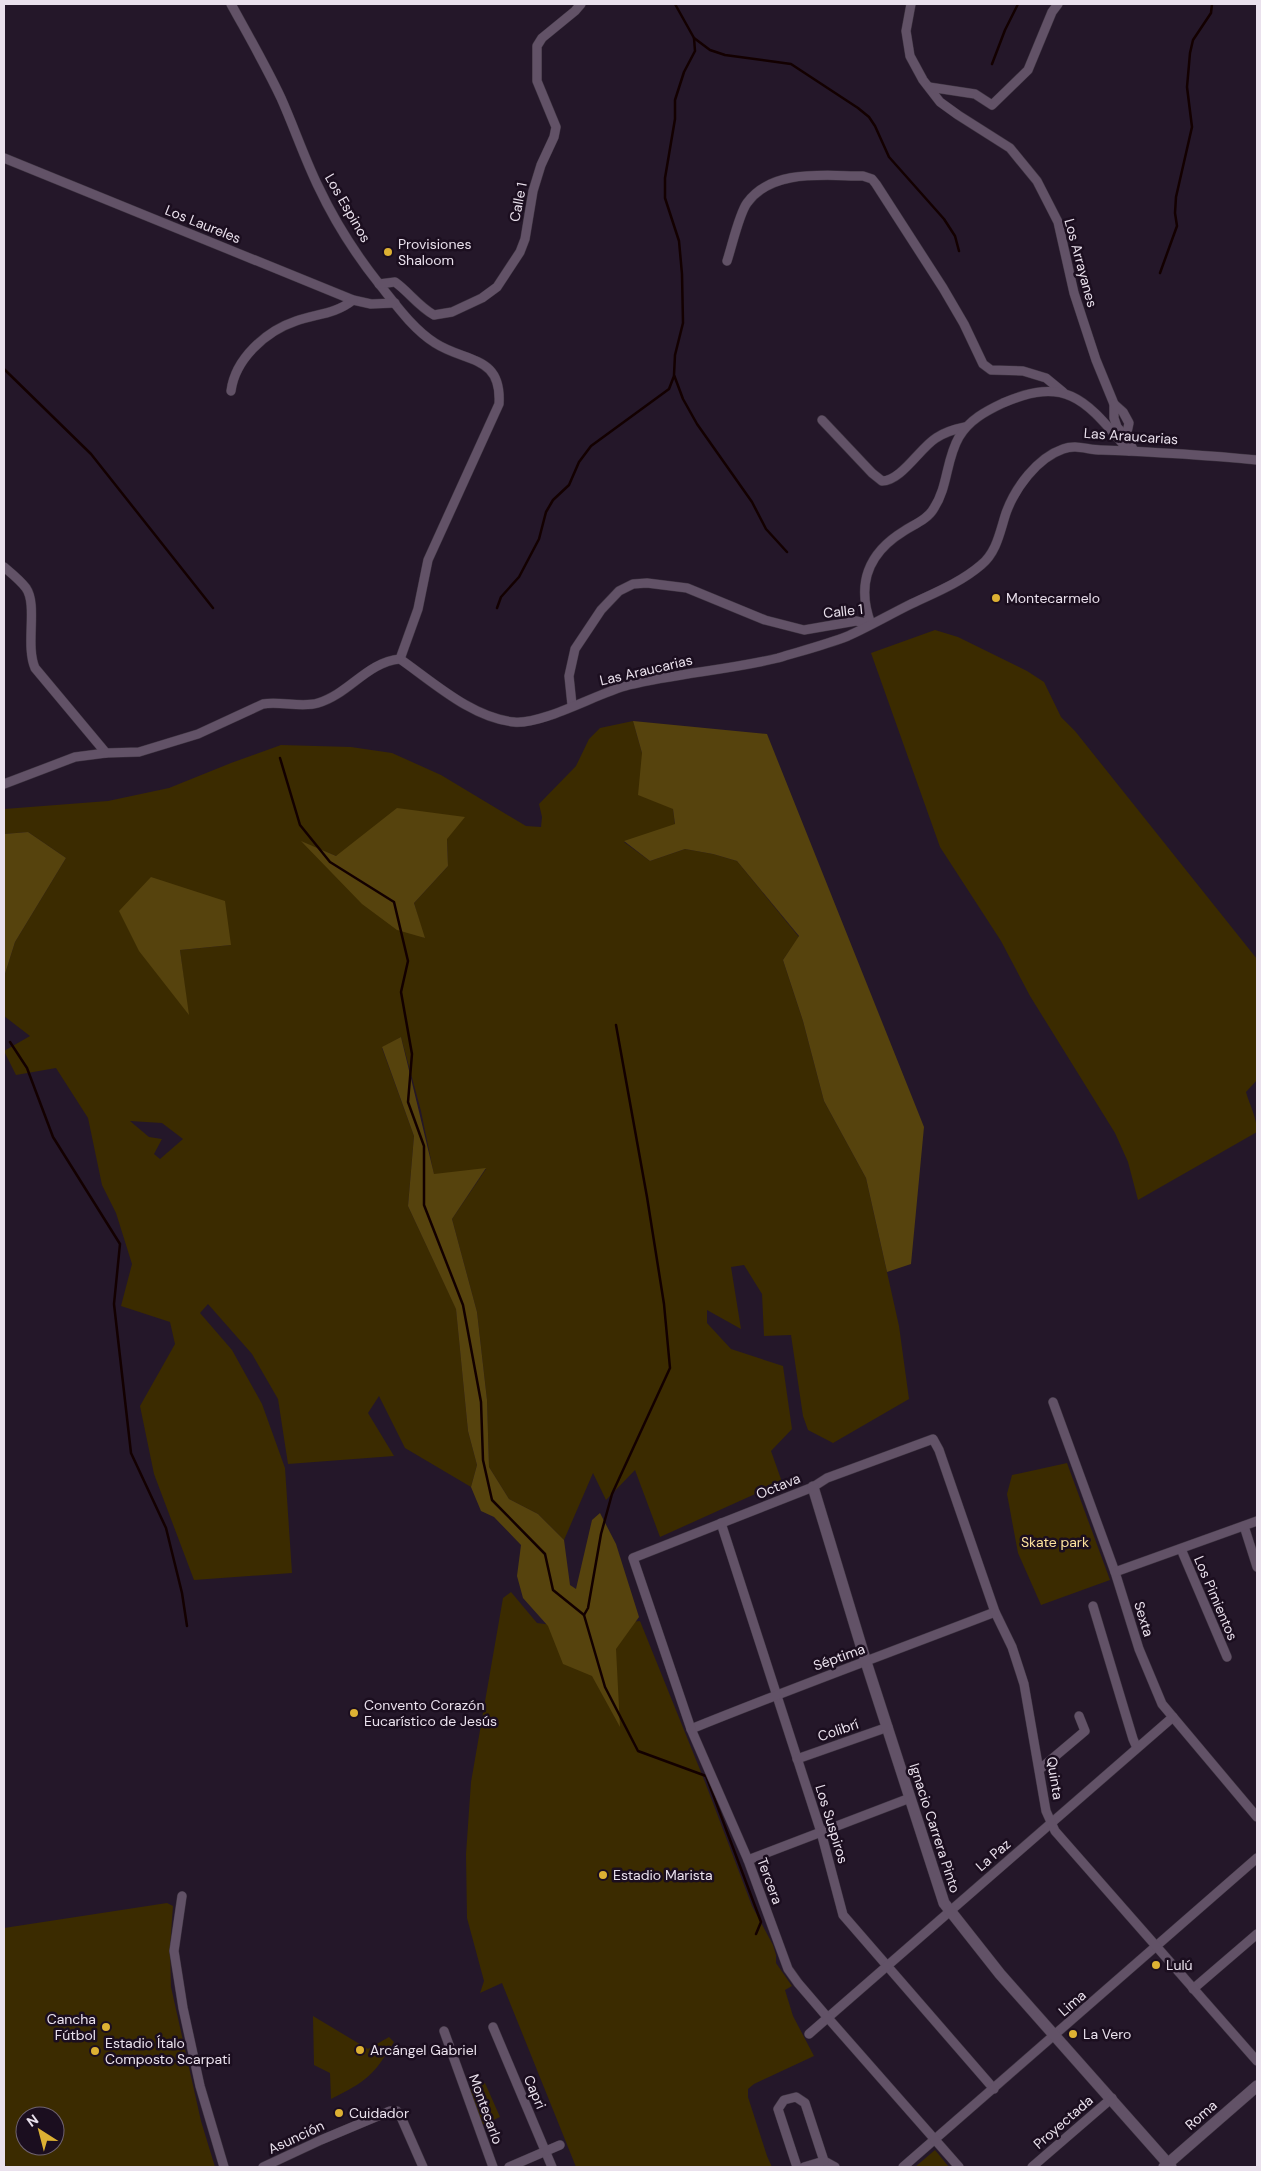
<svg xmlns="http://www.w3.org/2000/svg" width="1261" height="2171" viewBox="0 0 1261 2171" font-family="'DM Sans',sans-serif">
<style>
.green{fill:#3b2b00;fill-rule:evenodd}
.forest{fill:#56430d}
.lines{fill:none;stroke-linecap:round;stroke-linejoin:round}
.stream{stroke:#130000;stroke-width:2.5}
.minor-casing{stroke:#3e3441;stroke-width:10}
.tertiary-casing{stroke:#3e3441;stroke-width:12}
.minor{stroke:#625267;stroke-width:9}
.tertiary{stroke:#625267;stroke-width:11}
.poi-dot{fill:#ddb133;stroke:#1b0e1f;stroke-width:2}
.labels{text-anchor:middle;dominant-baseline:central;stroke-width:5;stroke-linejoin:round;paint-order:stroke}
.street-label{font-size:14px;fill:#eae1ed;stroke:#1b0e1f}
.poi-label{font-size:14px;fill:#eae1ed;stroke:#1b0e1f;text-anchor:start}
.park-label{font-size:14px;fill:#fce19d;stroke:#1b0e1f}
</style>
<rect width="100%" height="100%" fill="#241729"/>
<g class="green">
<path d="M935 630 958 637 1027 671 1044 682 1061 717 1075 731 1257 959V1080L1246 1092C1250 1106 1257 1118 1257 1132L1138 1200 1128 1162 1115 1133 1030 996 1001 941 940 847 871 653Z"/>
<path d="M633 721 642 753 673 809 675 825 624 842 650 861 685 849 713 854 737 861 799 937 783 960 803 1021 824 1101 866 1178 899 1326 909 1399 833 1443 808 1430 803 1416 791 1335 764 1336 762 1294 744 1265 731 1267 741 1329 707 1310V1323L731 1349 783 1366 792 1429 771 1451 782 1482 660 1537 635 1470 606 1500 593 1473 564 1540 538 1514 509 1499 489 1467 487 1400 477 1312 452 1219 486 1169 434 1175 421 1111 401 1037 382 1048 414 1136 408 1206 456 1308 468 1431 477 1465 471 1487 405 1448 379 1396 368 1413 394 1456 288 1464 278 1399 252 1354 208 1304 200 1313 232 1350 262 1404 285 1468 292 1573 194 1580 154 1474 140 1406 175 1344 170 1322 121 1306 132 1264 116 1213 102 1185 88 1118 56 1068 16 1075 4 1051 30 1036 4 1016V977L15 942 66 858 28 832 4 834V809L108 801 169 788 231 763 281 745 351 747 392 753 441 775 526 826 541 827 542 817 539 804 576 766 589 739 600 728ZM447 839 448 866 414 903 424 938 302 842 336 856ZM151 877 231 945 180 950 188 1014ZM130 1121 162 1123 183 1139 160 1159 154 1154 162 1139 149 1137Z"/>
<path d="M1067 1463 1110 1580 1041 1605 1018 1553 1007 1494 1012 1475Z"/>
<path d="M511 1592 537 1623 568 1627 640 1621 705 1782 752 1906 773 1945 776 1955V1963L792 1986 785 1990 793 2016 814 2056 754 2084 748 2089V2097L767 2156 772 2167H576L502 1983 480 1993 484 1981 467 1918 466 1854 471 1782 503 1598Z"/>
<path d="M167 1903 173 1906 170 1947 171 1987 201 2121 215 2167H6L4 2158V1928ZM25 2116H55V2146H25Z"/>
<path d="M313 2016 368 2049 389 2037 394 2042C373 2076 367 2081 331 2099L330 2073 314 2065Z"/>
<path d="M485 2083 500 2117 478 2127 463 2093Z"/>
<path d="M935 2150 949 2167H915Z"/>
</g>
<g class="forest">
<path d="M633 721 767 734 924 1127 911 1264 887 1272 866 1178 824 1101 803 1021 783 960 799 936 737 861 713 854 685 849 650 861 624 841 675 824 673 809 638 795 642 753Z"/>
<path d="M397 808 465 817 447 839 448 866 414 903 425 938 397 930 362 904 301 841 336 856Z"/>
<path d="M28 832 66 858 15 942 4 977V834Z"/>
<path d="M151 877 225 901 231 945 180 950 189 1015 139 951 119 911Z"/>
<path d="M401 1037 434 1174 486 1168 452 1219 477 1312 487 1400 489 1467 509 1499 538 1514 564 1540 570 1585 576 1589 592 1520 600 1513 616 1544 639 1617 616 1649 620 1727 592 1676 563 1664 548 1626 523 1598 517 1576 521 1545 494 1517 481 1511 471 1487 477 1465 468 1431 456 1309 408 1206 414 1136 382 1047Z"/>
</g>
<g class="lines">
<g class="stream">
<path d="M675 4 694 38 695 51 684 72 675 100V119L665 178V198L679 241 682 274 683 323 675 355 674 375 683 399 697 424 752 502 766 529 787 552"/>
<path d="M694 38 710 50 725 55 791 64 858 108 869 117 875 126 889 157 944 219 955 236 959 251"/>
<path d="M992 64 1005 30 1018 4"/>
<path d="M1160 273 1177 226 1175 213 1176 197 1192 127 1187 87 1190 53 1193 40 1211 13 1212 4"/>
<path d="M4 369 91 454 213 608"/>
<path d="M497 608 501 597 519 577 539 539 546 512 553 500 569 485 579 462 591 446 669 389 674 376"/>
<path d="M280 758 300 825 330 862 394 902 408 961 401 992 412 1054 408 1102 424 1146V1205L463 1305 481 1402 483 1460 492 1500 545 1554 553 1590 584 1615 605 1687 638 1751 706 1776 761 1922 756 1934"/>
<path d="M10 1042 27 1068 53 1137 120 1244 114 1304 131 1453 166 1528 182 1593 187 1626"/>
<path d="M584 1615 588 1608 601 1534 612 1494 670 1368 664 1304 647 1197 616 1025"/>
</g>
<defs>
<g id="minor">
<path d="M231 4C248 35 266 66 281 98 294 127 304 157 318 186 334 220 356 255 380 285 396 305 413 329 435 343 466 363 502 355 499 404L428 560 418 609 400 659"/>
<path d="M911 4 906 31 910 56 923 80 940 102 958 115 1010 148 1037 181 1058 222 1074 293 1096 360 1114 404V418L1117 427 1126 437 1133 449"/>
<path d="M929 87 975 94 992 105 1028 70 1052 12 1058 4"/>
<path d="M4 158 353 300 371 304 395 303"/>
<path d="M727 261C732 246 739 214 747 203 772 168 826 176 863 176L872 179 876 184 943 288 964 324 983 364 991 370 1023 371 1046 378 1063 392"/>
<path d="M379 284 395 282C409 292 418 306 434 315L452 312 482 298 497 287 520 252 525 239 533 191 541 165 554 137 556 127 537 81V46L542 38 575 11 581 4"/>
<path d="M231 391C235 359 266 331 296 321 316 314 336 314 353 300"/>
<path d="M1114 404 1123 412 1129 423 1126 437"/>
<path d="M822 420 872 473 882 481C901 481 920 448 936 438 945 432 955 429 965 427"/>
<path d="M4 567C11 573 20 580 26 588 38 605 25 645 35 668L106 753"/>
<path d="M572 705 569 676 575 649 601 610 619 591 633 584 647 583 687 588 765 620 804 630 856 621 871 624C856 584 868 553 904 531 915 524 928 519 934 508 948 487 946 459 959 437 969 420 986 411 1003 403 1070 374 1088 404 1129 451"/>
<path d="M4 784 75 757 106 753 139 752 198 734 263 704C280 701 303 708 318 703 349 694 367 662 400 659 433 682 472 718 514 722 543 725 597 693 629 685 678 673 729 670 778 658 801 651 825 645 848 636 868 627 889 615 909 605 934 593 960 583 981 565 997 552 1000 531 1006 513 1015 488 1037 458 1063 449 1076 444 1088 450 1101 450 1154 452 1205 455 1257 460"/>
<path d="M1053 1402 1115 1572 1139 1649 1162 1704 1257 1817"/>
<path d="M721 1523 821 1832 843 1915 994 2089"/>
<path d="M1244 1526 1257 1567"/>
<path d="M1181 1549 1227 1657"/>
<path d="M1115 1572 1257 1521"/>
<path d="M1093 1606 1133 1739 1137 1748"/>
<path d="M691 1729C792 1688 894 1651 995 1612"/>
<path d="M797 1759 888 1727"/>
<path d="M1040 1769 1085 1731 1079 1716"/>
<path d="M748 1860 910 1798"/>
<path d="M182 1896 174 1951 183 2008 200 2086 224 2167"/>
<path d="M1193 1989 1257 1934"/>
<path d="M493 2027 552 2167"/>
<path d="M444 2031 493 2167"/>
<path d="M809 2034 1173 1717"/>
<path d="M263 2167 321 2140 390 2111H397L401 2117 423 2167"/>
<path d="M509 2167 560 2145"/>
<path d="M797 2167 778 2109 784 2100 796 2097 805 2103 824 2161 835 2167"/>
<path d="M804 2167 824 2161"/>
<path d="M903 2167 1257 1858"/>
<path d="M959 2167 828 2018 798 1983 788 1969 748 1860 691 1729 633 1558 813 1487 827 1478 933 1439 939 1450 995 1612 1012 1647 1024 1684 1046 1811 1055 1831 1257 2061"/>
<path d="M1032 2167 1112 2098"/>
</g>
<g id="tertiary">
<path d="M813 1487 866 1662 944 1903 1000 1974 1171 2167"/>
<path d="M1164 2167 1257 2086"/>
</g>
</defs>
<use href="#minor" class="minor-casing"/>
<use href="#tertiary" class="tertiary-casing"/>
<use href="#minor" class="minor"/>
<use href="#tertiary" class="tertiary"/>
</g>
<g class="poi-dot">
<circle cx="388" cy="252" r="5"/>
<circle cx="996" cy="598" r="5"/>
<circle cx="354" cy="1713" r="5"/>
<circle cx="603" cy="1875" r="5"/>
<circle cx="1156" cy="1965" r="5"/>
<circle cx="106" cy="2027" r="5"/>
<circle cx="1073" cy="2034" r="5"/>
<circle cx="360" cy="2050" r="5"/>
<circle cx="95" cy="2051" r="5"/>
<circle cx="339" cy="2113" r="5"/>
</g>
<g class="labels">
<g class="street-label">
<text transform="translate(518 202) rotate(-79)">Calle 1</text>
<text transform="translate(348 208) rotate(60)">Los Espinos</text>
<text transform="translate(203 224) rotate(22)">Los Laureles</text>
<text transform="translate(1081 263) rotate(75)">Los Arrayanes</text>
<text transform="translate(1131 436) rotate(4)">Las Araucarias</text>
<text transform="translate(843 611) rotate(-6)">Calle 1</text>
<text transform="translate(646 670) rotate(-13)">Las Araucarias</text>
<text transform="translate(778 1486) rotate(-22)">Octava</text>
<text transform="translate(1216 1598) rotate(67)">Los Pimientos</text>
<text transform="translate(1144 1619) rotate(73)">Sexta</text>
<text transform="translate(839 1657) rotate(-20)">Séptima</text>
<text transform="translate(838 1730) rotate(-19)">Colibrí</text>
<text transform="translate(1055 1778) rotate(81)">Quinta</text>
<text transform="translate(832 1824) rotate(73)">Los Suspiros</text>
<text transform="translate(935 1828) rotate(72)">Ignacio Carrera Pinto</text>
<text transform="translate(993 1855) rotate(-41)">La Paz</text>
<text transform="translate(770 1881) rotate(70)">Tercera</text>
<text transform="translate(1072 2003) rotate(-41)">Lima</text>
<text transform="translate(535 2092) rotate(67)">Capri</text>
<text transform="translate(486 2109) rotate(70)">Montecarlo</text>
<text transform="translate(1201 2115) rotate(-41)">Roma</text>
<text transform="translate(1063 2122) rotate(-41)">Proyectada</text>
<text transform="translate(296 2137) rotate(-25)">Asunción</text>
</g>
<g class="poi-label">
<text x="398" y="244">Provisiones<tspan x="398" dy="16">Shaloom</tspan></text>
<text x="1006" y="598">Montecarmelo</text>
<text x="364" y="1705">Convento Corazón<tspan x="364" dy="16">Eucarístico de Jesús</tspan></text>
<text x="613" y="1875">Estadio Marista</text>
<text x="1166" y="1965">Lulú</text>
<text x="96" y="2019" text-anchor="end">Cancha<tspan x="96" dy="16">Fútbol</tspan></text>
<text x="1083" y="2034">La Vero</text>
<text x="105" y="2043">Estadio Ítalo<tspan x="105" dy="16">Composto Scarpati</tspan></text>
<text x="370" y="2050">Arcángel Gabriel</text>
<text x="349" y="2113">Cuidador</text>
</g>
<g class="park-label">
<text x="1055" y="1542">Skate park</text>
</g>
</g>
<rect width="1261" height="2171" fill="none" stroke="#eae1ed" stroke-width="10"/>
<g transform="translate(40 2131) rotate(324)"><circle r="24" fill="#1b0e1f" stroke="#6e6271"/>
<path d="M0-4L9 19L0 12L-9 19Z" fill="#ddb133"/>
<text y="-8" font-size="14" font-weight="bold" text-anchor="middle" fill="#eae1ed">N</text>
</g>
</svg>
